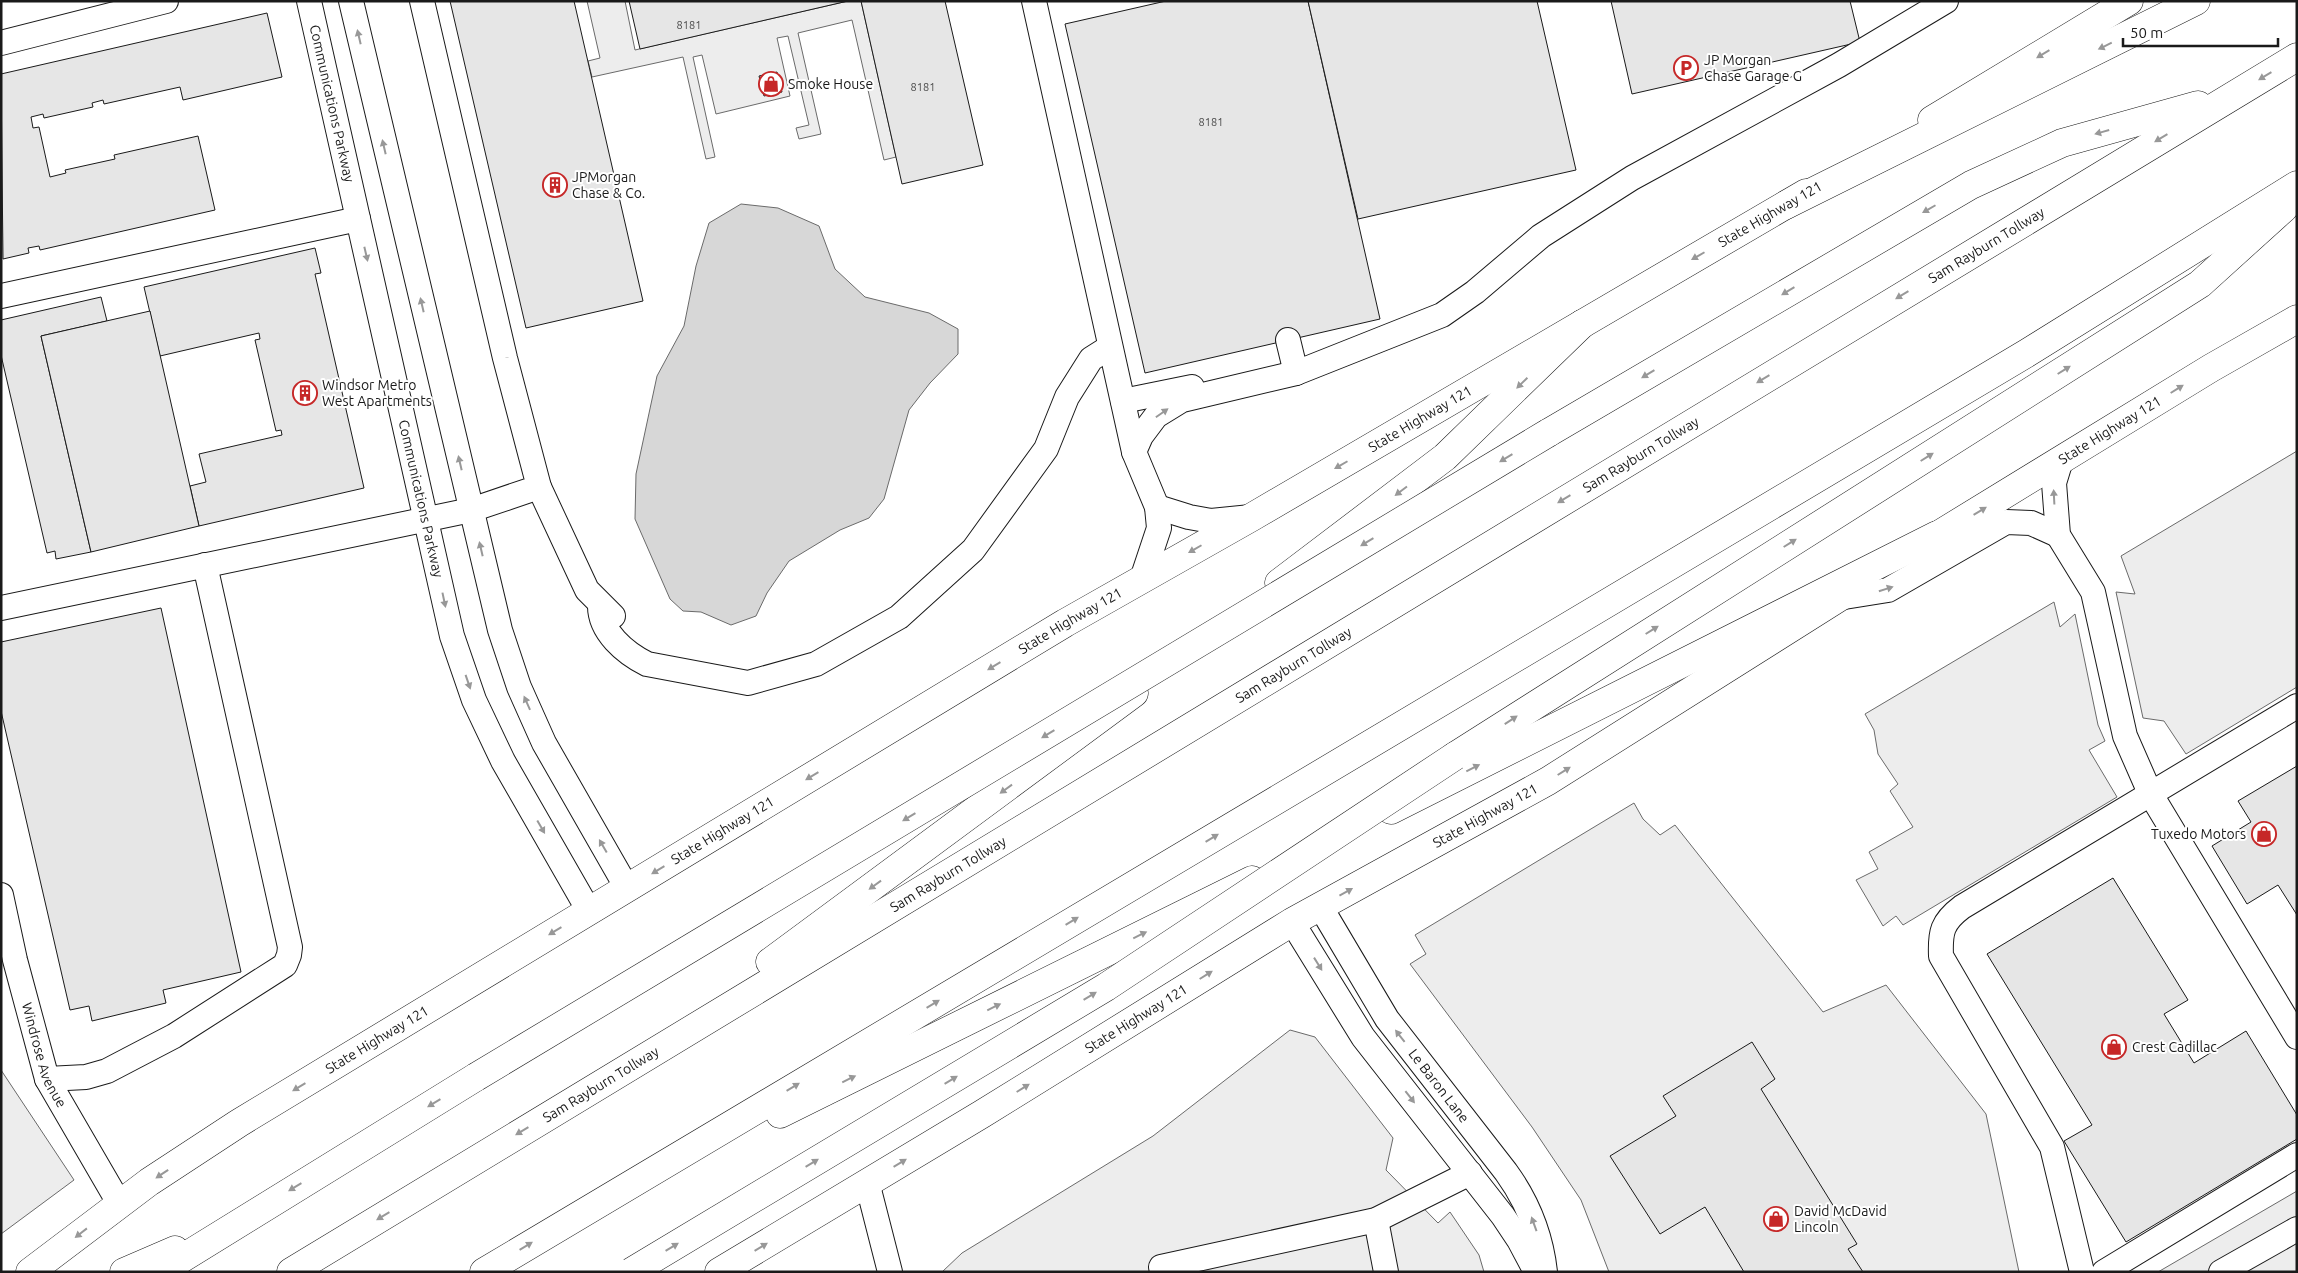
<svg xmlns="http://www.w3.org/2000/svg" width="2298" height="1273" viewBox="0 0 2298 1273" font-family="Ubuntu,sans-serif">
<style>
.built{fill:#ededed;stroke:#6a6a6a}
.water{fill:#d7d7d7;stroke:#6a6a6a}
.building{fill:#e6e6e6;stroke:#1a1a1a}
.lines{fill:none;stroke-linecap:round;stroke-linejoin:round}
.minor-casing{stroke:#1a1a1a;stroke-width:26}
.major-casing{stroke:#1a1a1a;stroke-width:29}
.highway-casing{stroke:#1a1a1a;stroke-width:29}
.minor{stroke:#fff;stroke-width:24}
.major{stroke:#fff;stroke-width:28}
.highway{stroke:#fff;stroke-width:28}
.highway-bridge-casing{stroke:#1a1a1a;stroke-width:29;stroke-linecap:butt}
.highway-bridge{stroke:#fff;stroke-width:28}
.oneway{fill:#989898}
.labels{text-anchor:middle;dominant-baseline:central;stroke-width:4;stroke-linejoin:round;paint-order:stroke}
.number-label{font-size:11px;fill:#4d4d4d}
.poi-label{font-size:14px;fill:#1a1a1a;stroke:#fff;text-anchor:start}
.street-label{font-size:14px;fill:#1a1a1a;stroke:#fff}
</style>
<rect width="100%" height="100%" fill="#fff"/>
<g class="built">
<path d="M587 1H625L635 50 848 1H861L896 157 884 160 852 20 798 33 821 134 799 139 796 128 809 125 788 36 777 38 790 96 716 114 702 55 693 57 715 157 706 159 683 57 592 77 588 61 600 58Z"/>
<path d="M2297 451V687L2186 754 2164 721 2143 718 2116 592 2135 594 2121 556Z"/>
<path d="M2054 602 2060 627 2075 614 2098 725 2105 741 2089 750 2117 797 1903 925 1896 916 1883 926 1856 880 1878 869 1869 852 1913 827 1890 791 1898 784 1878 754 1874 730 1865 714Z"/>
<path d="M1634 803 1643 819 1660 835 1675 825 1823 1012 1886 985 1986 1114 2019 1272H1609L1581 1200 1532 1127 1410 964 1426 954 1415 935Z"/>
<path d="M1290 1030 1315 1037 1393 1138 1386 1170 1438 1223 1450 1212 1479 1255 1484 1272H942L962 1253 1153 1136Z"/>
<path d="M1 1070 74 1180 1 1234Z"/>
<path d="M2297 1191V1272H2158Z"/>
</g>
<path class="water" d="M741 204 778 208 819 226 835 269 865 297 929 313 958 329V354L930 383 909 410 884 499 869 518 840 530 789 561 767 593 756 616 731 625 701 612 683 611 670 599 635 519 636 474 657 376 684 326 696 266 709 223Z"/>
<g class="building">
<path d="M450 1H574L643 301 526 328Z"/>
<path d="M629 1H848L640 49Z"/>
<path d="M861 1H945L983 165 902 184Z"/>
<path d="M1166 1H1308L1380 319 1145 373 1065 24Z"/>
<path d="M1308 1H1537L1576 170 1358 219Z"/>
<path d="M1611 1H1850L1860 42 1632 94Z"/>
<path d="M267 13 282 77 183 100 180 87 104 104 103 100 92 103 93 107 44 118 43 114 31 117 33 128 39 127 50 177 66 173 65 170 115 159 114 155 198 136 215 210 40 250 39 246 28 248 29 253 3 259 1 74Z"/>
<path d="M777 72 782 92 764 96 759 76Z"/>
<path d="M315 248 321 273 315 274 364 488 199 526 190 486 206 482 199 454 282 435 281 430 276 431 255 340 260 339 259 333 160 356 144 287Z"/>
<path d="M101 297 107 321 41 336 91 552 56 559 55 551 47 553 1 355V320Z"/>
<path d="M150 311 199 526 91 552 41 336Z"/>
<path d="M161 608 241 972 163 990 166 1003 92 1021 89 1006 70 1010 1 711V642Z"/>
<path d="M2297 766V915L2278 885 2247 904 2212 846 2251 822 2238 801Z"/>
<path d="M2113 878 2188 1000 2164 1014 2194 1063 2246 1031 2297 1115V1139L2126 1242 2064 1141 2092 1125 1987 954Z"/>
<path d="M1752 1042 1775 1079 1761 1089 1857 1244 1848 1249 1863 1272H1744L1705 1207 1660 1234 1610 1156 1676 1116 1663 1096Z"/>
</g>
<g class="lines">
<defs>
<g id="minor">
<path id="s1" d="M309 1 452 636 474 700 503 761 589 911"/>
<path d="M351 1 500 630 519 687 544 743 627 888"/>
<path d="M1034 1 1134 452 1157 507 1159 528 1142 579"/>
<path d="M1 43 166 1"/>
<path d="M1 296 358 219"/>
<path d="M1288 340 1296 373"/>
<path d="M1123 401 1192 387"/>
<path d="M1134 452 1141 436 1156 416 1182 400 1296 373 1442 315 1475 292 1541 236 1632 178 1839 65 1946 1"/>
<path d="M2061 460 2054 483 2058 535 2093 592 2125 736 2150 793 2297 1037"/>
<path d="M539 487 587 590 613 616"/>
<path d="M1157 507 1189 517 1211 521 1251 517"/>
<path d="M1838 598 1888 590 2006 522 2031 523 2058 535"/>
<path d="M600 606C600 632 625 653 647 664L748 683 816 664 899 617 973 550 1046 449 1067 397 1091 359 1110 347"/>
<path d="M1 608 471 510 539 487 505 358 422 1"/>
<path id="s2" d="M1 895 15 960 47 1079 119 1203"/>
<path id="s3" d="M1320 906 1387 1019 1506 1172C1527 1201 1541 1235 1545 1272"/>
<path d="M1292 922 1363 1037 1503 1216 1519 1240 1536 1272"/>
<path d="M47 1079 86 1077 107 1071 174 1036 285 965 289 955 290 947 205 565"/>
<path d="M867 1182 890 1272"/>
<path d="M1376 1220 1386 1272"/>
<path d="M1162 1272 1161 1267 1376 1220 1470 1173"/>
<path d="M2082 1272 2052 1147 1941 956C1940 932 1942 922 1962 907L2297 706"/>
<path d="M2104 1272 2297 1155"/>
<path d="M2221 1272 2297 1229"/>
</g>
<g id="major">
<path d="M1932 120 2129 1"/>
<path id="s4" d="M1917 548 2211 368 2297 319"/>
<path id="s5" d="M30 1272 149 1182 239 1123 1065 623 1252 517 1806 193"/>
<path id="s6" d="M719 1272 982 1114 1292 922 1548 781 1851 590"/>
</g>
<g id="highway">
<path d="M1786 205 2196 1"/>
<path d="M1548 433 1971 185 2062 143 2198 105"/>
<path d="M1279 583 1445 457 1582 324"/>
<path d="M1455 756 2200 284 2284 208"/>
<path d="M1391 810 1937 535"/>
<path d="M770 962 1134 693"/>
<path d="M780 1114 1252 880"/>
<path d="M124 1272 175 1250"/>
<path d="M160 1272 476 1077"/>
<path id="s7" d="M291 1272 2297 57"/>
<path d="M484 1272 2027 353 2297 185"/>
</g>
</defs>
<use href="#minor" class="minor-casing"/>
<use href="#major" class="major-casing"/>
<use href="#highway" class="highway-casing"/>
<use href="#minor" class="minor"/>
<use href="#major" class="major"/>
<use href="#highway" class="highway"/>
<defs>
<g id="highway-bridge">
<path d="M476 1077 1548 433"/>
<path d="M631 1272 1106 987 1455 756"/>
</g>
</defs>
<use href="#highway-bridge" class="highway-bridge-casing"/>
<use href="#highway-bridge" class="highway-bridge"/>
</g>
<defs><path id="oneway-solid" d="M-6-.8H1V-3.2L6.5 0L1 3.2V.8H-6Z" transform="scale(1.25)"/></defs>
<g class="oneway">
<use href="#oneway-solid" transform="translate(359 37) rotate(-103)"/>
<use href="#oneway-solid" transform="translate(2105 46) rotate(154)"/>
<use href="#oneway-solid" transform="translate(2043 54) rotate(149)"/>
<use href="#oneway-solid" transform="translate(2265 76) rotate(149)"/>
<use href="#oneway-solid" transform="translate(2102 132) rotate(164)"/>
<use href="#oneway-solid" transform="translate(2161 138) rotate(149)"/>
<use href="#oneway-solid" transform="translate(384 147) rotate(-103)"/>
<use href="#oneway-solid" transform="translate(1929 209) rotate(150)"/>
<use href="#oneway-solid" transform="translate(366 254) rotate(77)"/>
<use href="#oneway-solid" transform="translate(1698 256) rotate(150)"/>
<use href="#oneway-solid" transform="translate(1788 291) rotate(149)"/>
<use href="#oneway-solid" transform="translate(1902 295) rotate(149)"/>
<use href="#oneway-solid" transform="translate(422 305) rotate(-103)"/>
<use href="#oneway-solid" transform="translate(2064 370) rotate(-32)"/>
<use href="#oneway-solid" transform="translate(1648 374) rotate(149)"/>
<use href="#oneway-solid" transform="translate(1763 379) rotate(149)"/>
<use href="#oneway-solid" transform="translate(1522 383) rotate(136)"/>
<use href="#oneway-solid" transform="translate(2177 389) rotate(-32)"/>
<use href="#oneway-solid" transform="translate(1162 413) rotate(-35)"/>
<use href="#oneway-solid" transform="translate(1927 457) rotate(-32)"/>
<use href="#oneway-solid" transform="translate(1506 458) rotate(149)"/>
<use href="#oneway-solid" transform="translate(460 463) rotate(-103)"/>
<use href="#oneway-solid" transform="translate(1341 465) rotate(150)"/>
<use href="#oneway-solid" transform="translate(1401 491) rotate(143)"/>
<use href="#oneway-solid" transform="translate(2054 497) rotate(-93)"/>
<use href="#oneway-solid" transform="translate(1564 499) rotate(149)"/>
<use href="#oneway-solid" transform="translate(1980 511) rotate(-31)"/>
<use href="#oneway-solid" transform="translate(1367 542) rotate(149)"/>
<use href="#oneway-solid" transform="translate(1790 543) rotate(-32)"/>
<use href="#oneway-solid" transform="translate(481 549) rotate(-103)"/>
<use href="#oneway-solid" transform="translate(1195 549) rotate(150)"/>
<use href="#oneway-solid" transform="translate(1886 589) rotate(-18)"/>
<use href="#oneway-solid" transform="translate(444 600) rotate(78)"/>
<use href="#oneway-solid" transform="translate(1652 630) rotate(-32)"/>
<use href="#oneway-solid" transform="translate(994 666) rotate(149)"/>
<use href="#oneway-solid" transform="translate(468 682) rotate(71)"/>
<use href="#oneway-solid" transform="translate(527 703) rotate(-114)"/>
<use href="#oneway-solid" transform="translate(1511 720) rotate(-33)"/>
<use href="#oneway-solid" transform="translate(1048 734) rotate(149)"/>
<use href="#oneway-solid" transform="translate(1473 768) rotate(-27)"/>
<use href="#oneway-solid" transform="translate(1564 771) rotate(-32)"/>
<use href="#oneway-solid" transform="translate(812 776) rotate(149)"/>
<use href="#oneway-solid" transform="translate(1006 789) rotate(144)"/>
<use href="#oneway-solid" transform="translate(909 817) rotate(149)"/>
<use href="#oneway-solid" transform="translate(541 827) rotate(60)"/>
<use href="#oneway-solid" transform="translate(1212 838) rotate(-31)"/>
<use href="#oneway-solid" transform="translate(603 846) rotate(-120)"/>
<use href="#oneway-solid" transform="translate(658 870) rotate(149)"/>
<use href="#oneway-solid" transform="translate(875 885) rotate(144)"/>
<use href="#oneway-solid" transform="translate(1346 892) rotate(-29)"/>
<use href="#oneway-solid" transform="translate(1072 921) rotate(-31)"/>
<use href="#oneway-solid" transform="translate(555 931) rotate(149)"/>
<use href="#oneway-solid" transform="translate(1140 935) rotate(-26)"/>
<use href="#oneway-solid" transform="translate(1318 964) rotate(58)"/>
<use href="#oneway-solid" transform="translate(1206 975) rotate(-32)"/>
<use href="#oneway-solid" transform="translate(1090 996) rotate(-31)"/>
<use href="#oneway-solid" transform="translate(933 1004) rotate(-31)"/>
<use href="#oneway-solid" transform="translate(994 1007) rotate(-26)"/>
<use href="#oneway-solid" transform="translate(1400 1036) rotate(-128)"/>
<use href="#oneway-solid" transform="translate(849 1079) rotate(-26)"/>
<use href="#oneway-solid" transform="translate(951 1080) rotate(-31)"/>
<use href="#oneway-solid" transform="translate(299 1087) rotate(149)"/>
<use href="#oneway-solid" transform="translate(793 1087) rotate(-31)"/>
<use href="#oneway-solid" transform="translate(1023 1088) rotate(-32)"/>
<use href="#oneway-solid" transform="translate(1410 1097) rotate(52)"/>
<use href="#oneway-solid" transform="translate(434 1103) rotate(149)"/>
<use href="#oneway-solid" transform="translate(522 1131) rotate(149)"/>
<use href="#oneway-solid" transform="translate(812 1163) rotate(-31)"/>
<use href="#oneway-solid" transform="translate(900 1163) rotate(-31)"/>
<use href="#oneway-solid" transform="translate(162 1174) rotate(146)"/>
<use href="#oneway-solid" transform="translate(295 1187) rotate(149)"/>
<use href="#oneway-solid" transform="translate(383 1216) rotate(149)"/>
<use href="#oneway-solid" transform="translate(1534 1224) rotate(-110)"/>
<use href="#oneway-solid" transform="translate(81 1233) rotate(142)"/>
<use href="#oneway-solid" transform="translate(526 1246) rotate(-31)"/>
<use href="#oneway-solid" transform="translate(672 1247) rotate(-31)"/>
<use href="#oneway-solid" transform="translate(761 1247) rotate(-31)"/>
</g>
<defs>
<symbol id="parking-ring" viewBox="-11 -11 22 22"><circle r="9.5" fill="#fff" stroke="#c62828" stroke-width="1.5"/><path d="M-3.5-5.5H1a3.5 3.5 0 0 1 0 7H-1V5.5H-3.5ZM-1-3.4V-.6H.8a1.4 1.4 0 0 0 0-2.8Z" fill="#c62828"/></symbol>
<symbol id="shop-ring" viewBox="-11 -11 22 22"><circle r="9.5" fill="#fff" stroke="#c62828" stroke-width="1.5"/><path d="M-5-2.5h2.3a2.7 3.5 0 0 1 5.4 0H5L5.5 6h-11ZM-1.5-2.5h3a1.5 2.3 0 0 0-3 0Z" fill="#c62828"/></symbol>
<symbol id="building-ring" viewBox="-11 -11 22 22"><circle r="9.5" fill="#fff" stroke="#c62828" stroke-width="1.5"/><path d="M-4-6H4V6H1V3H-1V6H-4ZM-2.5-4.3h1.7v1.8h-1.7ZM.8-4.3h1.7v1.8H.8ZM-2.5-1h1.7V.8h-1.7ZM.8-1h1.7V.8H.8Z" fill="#c62828"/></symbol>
</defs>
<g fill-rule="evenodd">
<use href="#parking-ring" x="1672" y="54" width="28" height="28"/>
<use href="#shop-ring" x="757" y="70" width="28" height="28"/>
<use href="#building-ring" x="541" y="171" width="28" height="28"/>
<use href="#building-ring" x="291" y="379" width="28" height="28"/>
<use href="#shop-ring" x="2250" y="820" width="28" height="28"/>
<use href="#shop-ring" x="2100" y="1033" width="28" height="28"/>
<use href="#shop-ring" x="1762" y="1205" width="28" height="28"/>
</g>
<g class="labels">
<g class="number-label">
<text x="689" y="25">8181</text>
<text x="923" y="87">8181</text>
<text x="1211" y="122">8181</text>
</g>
<g class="poi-label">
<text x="1704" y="60">JP Morgan<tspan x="1704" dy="16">Chase Garage G</tspan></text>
<text x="788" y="84">Smoke House</text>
<text x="572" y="177">JPMorgan<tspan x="572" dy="16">Chase &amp; Co.</tspan></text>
<text x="322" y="385">Windsor Metro<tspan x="322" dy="16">West Apartments</tspan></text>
<text x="2246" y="834" text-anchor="end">Tuxedo Motors</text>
<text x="2132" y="1047">Crest Cadillac</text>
<text x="1794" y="1211">David McDavid<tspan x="1794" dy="16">Lincoln</tspan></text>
</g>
<g class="street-label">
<text stroke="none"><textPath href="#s1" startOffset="105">Communications Parkway</textPath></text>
<text transform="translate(1770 214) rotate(-30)">State Highway 121</text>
<text stroke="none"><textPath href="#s7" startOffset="1982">Sam Rayburn Tollway</textPath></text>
<text stroke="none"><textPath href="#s5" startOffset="1632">State Highway 121</textPath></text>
<text stroke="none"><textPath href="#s4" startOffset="226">State Highway 121</textPath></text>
<text stroke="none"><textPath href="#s7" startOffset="1578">Sam Rayburn Tollway</textPath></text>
<text stroke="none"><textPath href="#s1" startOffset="510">Communications Parkway</textPath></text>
<text stroke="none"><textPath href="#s5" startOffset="1228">State Highway 121</textPath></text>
<text stroke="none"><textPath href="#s7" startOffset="1172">Sam Rayburn Tollway</textPath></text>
<text stroke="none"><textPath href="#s6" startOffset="892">State Highway 121</textPath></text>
<text stroke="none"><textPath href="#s5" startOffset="822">State Highway 121</textPath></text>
<text stroke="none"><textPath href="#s7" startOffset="768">Sam Rayburn Tollway</textPath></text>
<text stroke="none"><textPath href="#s6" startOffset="488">State Highway 121</textPath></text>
<text stroke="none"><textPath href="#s5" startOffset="418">State Highway 121</textPath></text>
<text stroke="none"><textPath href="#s2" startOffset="166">Windrose Avenue</textPath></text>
<text stroke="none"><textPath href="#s7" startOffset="362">Sam Rayburn Tollway</textPath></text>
<text stroke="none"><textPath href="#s3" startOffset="216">Le Baron Lane</textPath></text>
</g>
</g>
<rect width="2298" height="1273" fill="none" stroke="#1a1a1a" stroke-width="5"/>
<path d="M2123 38v8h155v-8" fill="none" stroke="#1a1a1a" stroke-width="2.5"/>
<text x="2130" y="38" font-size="15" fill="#1a1a1a" stroke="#ffffff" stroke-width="4" paint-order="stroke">50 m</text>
</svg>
